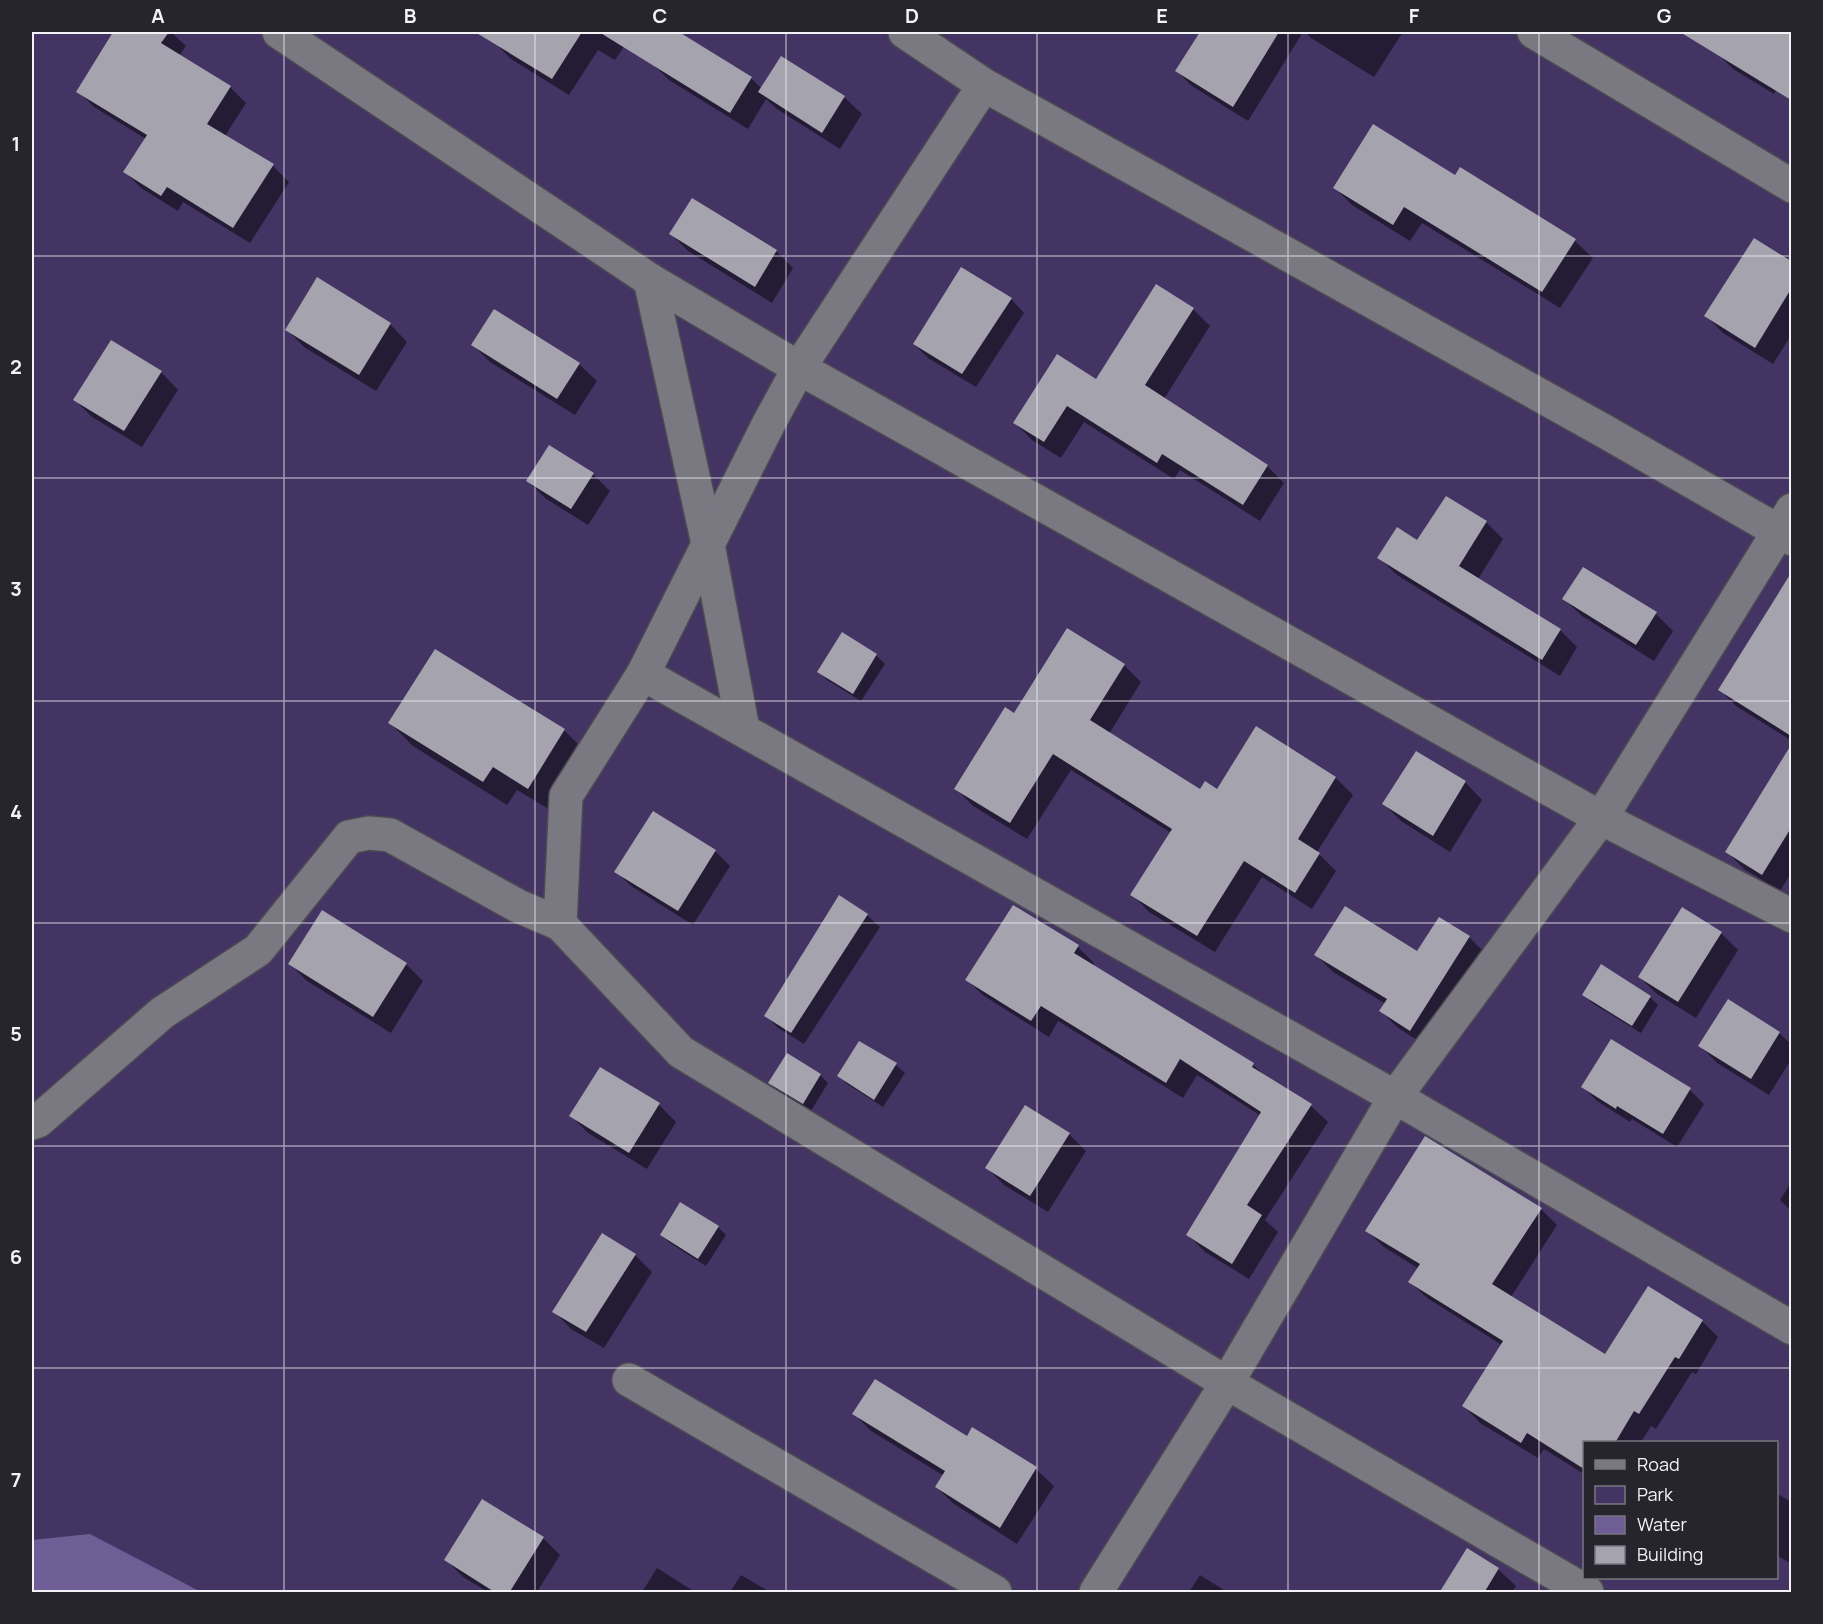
<svg xmlns="http://www.w3.org/2000/svg" width="1823" height="1624" viewBox="0 0 1823 1624" font-family="Manrope,sans-serif">
<style>
.green{fill:#443464;fill-rule:evenodd}
.water{fill:#6f5e95}
.shadow{fill:#0007}
.building{fill:#a5a3ad}
.lines{fill:none;stroke-linecap:round;stroke-linejoin:round}
.street-casing{stroke:#4d4b52;stroke-width:36}
.street{stroke:#7a7881;stroke-width:33}
.grid{fill:none;stroke:#f3f2f7;stroke-width:1.5;stroke-opacity:0.55}
.neatline{fill:none;stroke:#f3f2f7;stroke-width:2}
.grid-label{font-size:20px;text-anchor:middle;font-weight:bold;fill:#f3f2f7}
</style>
<rect width="100%" height="100%" fill="#302e36"/>
<path class="green" d="M32 32H1791V1592H32ZM1584 1442H1776V1578H1584Z"/>
<path class="water" d="M90 1534 201 1592H32V1540Z"/>
<g class="shadow">
<path d="M115 32H171L186 46 179 56 230 87 246 103 225 136 273 166 289 182 250 243 183 202 178 211 141 188 125 172 146 139 94 107 78 91Z"/>
<path d="M500 32H631L633 33 615 60 598 50 569 95 511 59 494 42Z"/>
<path d="M672 32H676L751 78 762 89 781 58 844 97 862 114 840 149 777 109 766 99 748 129 669 80 652 63Z"/>
<path d="M1202 32H1303L1248 121 1192 86 1177 71Z"/>
<path d="M1305 32H1403L1374 77 1311 38Z"/>
<path d="M1729 32H1792V66L1774 94 1733 69 1716 52Z"/>
<path d="M1461 169 1575 241 1593 258 1560 308 1422 223 1410 241 1352 205 1335 188 1456 177Z"/>
<path d="M693 200 776 251 793 268 772 303 688 251 671 234Z"/>
<path d="M1754 240 1792 263V334L1773 364 1723 333 1706 316Z"/>
<path d="M318 279 390 324 407 342 376 391 304 347 287 330Z"/>
<path d="M1011 299 1024 313 976 387 928 358 914 344Z"/>
<path d="M1193 309 1210 326 1164 399 1267 466 1284 483 1260 521 1180 470 1174 479 1084 422 1061 458 1032 440 1015 423 1097 381Z"/>
<path d="M473 345 579 364 597 381 575 415 490 362Z"/>
<path d="M161 372 178 390 142 447 92 417 75 400Z"/>
<path d="M593 474 610 491 588 525 545 498 528 481Z"/>
<path d="M1486 522 1503 539 1478 579 1560 630 1577 647 1560 676 1397 575 1379 558 1418 542Z"/>
<path d="M1584 569 1656 614 1673 631 1654 661 1582 616 1564 599Z"/>
<path d="M1787 584 1792 587V741L1736 706 1720 690Z"/>
<path d="M842 634 876 655 885 664 861 701 827 680 819 671Z"/>
<path d="M435 651 564 730 588 754 552 811 517 790 507 805 413 746 390 723Z"/>
<path d="M1124 665 1141 682 1109 734 1201 791H1217L1336 778 1353 795 1317 852 1336 871 1312 909 1262 877 1215 952 1149 912 1132 894 1171 833 1071 770 1027 839 973 806 956 789 1015 715Z"/>
<path d="M1417 753 1465 782 1482 800 1450 852 1401 821 1384 804Z"/>
<path d="M1785 758 1792 762V872L1780 891 1744 869 1726 851Z"/>
<path d="M715 851 730 866 693 925 631 886 616 871Z"/>
<path d="M867 915 880 927 804 1044 778 1028 766 1016Z"/>
<path d="M1721 933 1738 950 1696 1018 1657 994 1639 977Z"/>
<path d="M1469 937 1486 954 1428 1047 1398 1028 1381 1011 1386 1004 1333 972 1316 955 1417 953Z"/>
<path d="M1078 947 1094 963 1093 966 1253 1065 1266 1077 1311 1106 1328 1122 1265 1220 1278 1232 1249 1279 1205 1252 1188 1235 1261 1116 1197 1075 1183 1098 1058 1021 1049 1037 984 996 967 980Z"/>
<path d="M290 964H406L423 981 391 1033 307 981Z"/>
<path d="M1584 994 1650 997 1658 1005 1641 1033 1592 1003Z"/>
<path d="M1779 1033 1792 1045V1058L1769 1095 1717 1063 1700 1046Z"/>
<path d="M1611 1041 1690 1090 1704 1104 1677 1147 1632 1119 1630 1122 1597 1101 1583 1087Z"/>
<path d="M860 1043 896 1065 905 1073 883 1107 847 1084 839 1076Z"/>
<path d="M601 1069 659 1105 676 1122 647 1169 588 1133 571 1116Z"/>
<path d="M820 1075 828 1083 811 1111 778 1091 770 1083Z"/>
<path d="M1069 1134 1086 1151 1048 1212 1004 1185 987 1168Z"/>
<path d="M1792 1181V1212L1780 1200Z"/>
<path d="M1541 1209 1557 1225 1511 1297 1605 1356 1702 1321 1718 1337 1696 1374 1692 1372 1656 1429 1651 1426 1641 1442H1584V1474L1544 1449 1538 1458 1480 1423 1464 1406 1502 1345 1427 1298 1410 1282 1419 1269 1384 1247 1367 1231Z"/>
<path d="M718 1227 726 1235 706 1266 670 1243 661 1235Z"/>
<path d="M635 1255 652 1272 604 1348 571 1329 554 1311Z"/>
<path d="M854 1414 967 1438 973 1429 1036 1469 1054 1486 1017 1544 954 1504 936 1487 944 1476 871 1431Z"/>
<path d="M1776 1493 1792 1502V1564L1776 1555Z"/>
<path d="M543 1538 560 1555 537 1592H488L463 1577 446 1560Z"/>
<path d="M1467 1550 1498 1569 1516 1586 1512 1592H1440Z"/>
<path d="M657 1568 695 1592H642Z"/>
<path d="M741 1575 770 1592H730Z"/>
<path d="M1200 1575 1227 1592H1189Z"/>
</g>
<g class="building">
<path d="M113 32H169L161 43 231 86 207 124 274 164 233 228 167 187 161 196 123 172 147 135 76 92Z"/>
<path d="M475 32H582L552 79Z"/>
<path d="M599 32H679L752 77 730 113Z"/>
<path d="M1200 32H1279L1233 107 1175 71Z"/>
<path d="M1680 32H1791V100Z"/>
<path d="M781 56 845 96 822 133 758 92Z"/>
<path d="M1373 124 1455 175 1460 167 1576 239 1542 292 1404 207 1393 225 1333 188Z"/>
<path d="M692 198 777 250 755 287 669 234Z"/>
<path d="M1754 238 1791 261V289L1755 348 1704 316Z"/>
<path d="M961 267 1012 298 962 374 913 344Z"/>
<path d="M317 277 391 323 359 375 285 330Z"/>
<path d="M1156 284 1194 308 1145 385 1268 465 1243 505 1162 454 1157 463 1067 406 1044 442 1013 423 1057 354 1096 379Z"/>
<path d="M494 309 580 363 557 399 471 345Z"/>
<path d="M111 340 162 371 124 431 73 400Z"/>
<path d="M549 445 594 473 571 509 526 481Z"/>
<path d="M1446 496 1487 521 1459 566 1561 629 1542 660 1377 558 1397 527 1417 540Z"/>
<path d="M1583 567 1657 612 1636 645 1562 599Z"/>
<path d="M1791 573V736L1718 690Z"/>
<path d="M1067 628 1125 664 1090 720 1200 789 1205 781 1217 789 1256 726 1336 777 1298 839 1320 853 1295 893 1244 861 1197 936 1130 895 1172 829 1053 754 1010 823 954 789 1005 707 1014 713Z"/>
<path d="M842 632 877 654 853 694 817 672Z"/>
<path d="M435 649 565 729 528 789 493 767 483 782 388 723Z"/>
<path d="M1791 745V828L1762 875 1725 852Z"/>
<path d="M1416 751 1466 781 1433 836 1382 804Z"/>
<path d="M653 811 716 850 678 911 614 872Z"/>
<path d="M839 895 868 914 791 1033 764 1016Z"/>
<path d="M1013 905 1079 945 1074 953 1254 1063 1252 1067 1312 1104 1247 1205 1262 1215 1232 1264 1186 1235 1261 1112 1180 1059 1166 1083 1041 1006 1031 1021 965 980Z"/>
<path d="M1345 906 1417 951 1439 917 1470 936 1410 1031 1379 1011 1387 999 1314 955Z"/>
<path d="M1682 907 1722 932 1678 1002 1638 977Z"/>
<path d="M322 910 407 963 373 1017 288 964Z"/>
<path d="M1601 964 1651 996 1632 1026 1582 995Z"/>
<path d="M1728 999 1780 1032 1751 1079 1698 1046Z"/>
<path d="M1611 1039 1691 1088 1663 1134 1617 1106 1616 1109 1581 1087Z"/>
<path d="M859 1041 897 1063 874 1100 837 1076Z"/>
<path d="M787 1053 821 1074 803 1104 768 1083Z"/>
<path d="M600 1067 660 1103 629 1153 569 1116Z"/>
<path d="M1025 1105 1070 1133 1030 1196 985 1168Z"/>
<path d="M1425 1136 1542 1208 1492 1284 1605 1354 1648 1286 1703 1320 1679 1359 1675 1357 1639 1414 1634 1411 1615 1443H1584V1469L1527 1433 1521 1443 1462 1406 1503 1341 1408 1282 1420 1264 1365 1231Z"/>
<path d="M680 1202 719 1226 698 1259 660 1235Z"/>
<path d="M602 1233 636 1254 586 1332 552 1312Z"/>
<path d="M875 1379 967 1436 972 1427 1037 1467 1000 1528 935 1487 945 1471 852 1414Z"/>
<path d="M482 1499 544 1537 509 1593H496L444 1560Z"/>
<path d="M1467 1548 1499 1568 1484 1593H1439Z"/>
</g>
<g class="lines">
<defs>
<g id="street">
<path d="M279 32 650 280 799 368 1601 818 1792 916"/>
<path d="M905 32 984 85 1604 431 1792 539"/>
<path d="M1534 32 1792 186"/>
<path d="M650 280 708 544 743 729"/>
<path d="M643 674 1395 1097 1792 1328"/>
<path d="M560 924 566 796 643 674 769 423 799 368 984 85"/>
<path d="M32 1123 38 1121 162 1013 258 950 349 837 369 833 390 835 518 906 560 924 681 1052 1227 1383 1587 1592"/>
<path d="M629 1380 995 1592"/>
<path d="M1096 1592 1227 1383 1395 1097 1601 818 1792 510"/>
</g>
</defs>
<use href="#street" class="street-casing"/>
<use href="#street" class="street"/>
</g>
<path class="grid" d="M284 32V1592M535 32V1592M786 32V1592M1037 32V1592M1288 32V1592M1539 32V1592M32 256H1792M32 478H1792M32 701H1792M32 923H1792M32 1146H1792M32 1368H1792"/>
<rect width="1823" height="1624" fill="none" stroke="#26242c" stroke-width="66"/>
<rect x="1583" y="1441" width="195" height="138" fill="#26242c" stroke="#78767d" stroke-width="1.5"/>
<rect x="1595" y="1460" width="30" height="9" fill="#7a7881" stroke="#78767d" stroke-width="1.5"/>
<text x="1637" y="1471" font-size="18" fill="#f3f2f7">Road</text>
<rect x="1595" y="1486" width="30" height="18" fill="#443464" stroke="#78767d" stroke-width="1.5"/>
<text x="1637" y="1501" font-size="18" fill="#f3f2f7">Park</text>
<rect x="1595" y="1516" width="30" height="18" fill="#6f5e95" stroke="#78767d" stroke-width="1.5"/>
<text x="1637" y="1531" font-size="18" fill="#f3f2f7">Water</text>
<rect x="1595" y="1546" width="30" height="18" fill="#a5a3ad" stroke="#78767d" stroke-width="1.5"/>
<text x="1637" y="1561" font-size="18" fill="#f3f2f7">Building</text>
<rect x="33" y="33" width="1757" height="1558" class="neatline"/>
<g class="grid-label">
<text x="158" y="23">A</text>
<text x="410" y="23">B</text>
<text x="660" y="23">C</text>
<text x="912" y="23">D</text>
<text x="1162" y="23">E</text>
<text x="1414" y="23">F</text>
<text x="1664" y="23">G</text>
<text x="16" y="151">1</text>
<text x="16" y="374">2</text>
<text x="16" y="596">3</text>
<text x="16" y="819">4</text>
<text x="16" y="1041">5</text>
<text x="16" y="1264">6</text>
<text x="16" y="1487">7</text>
</g>
</svg>
